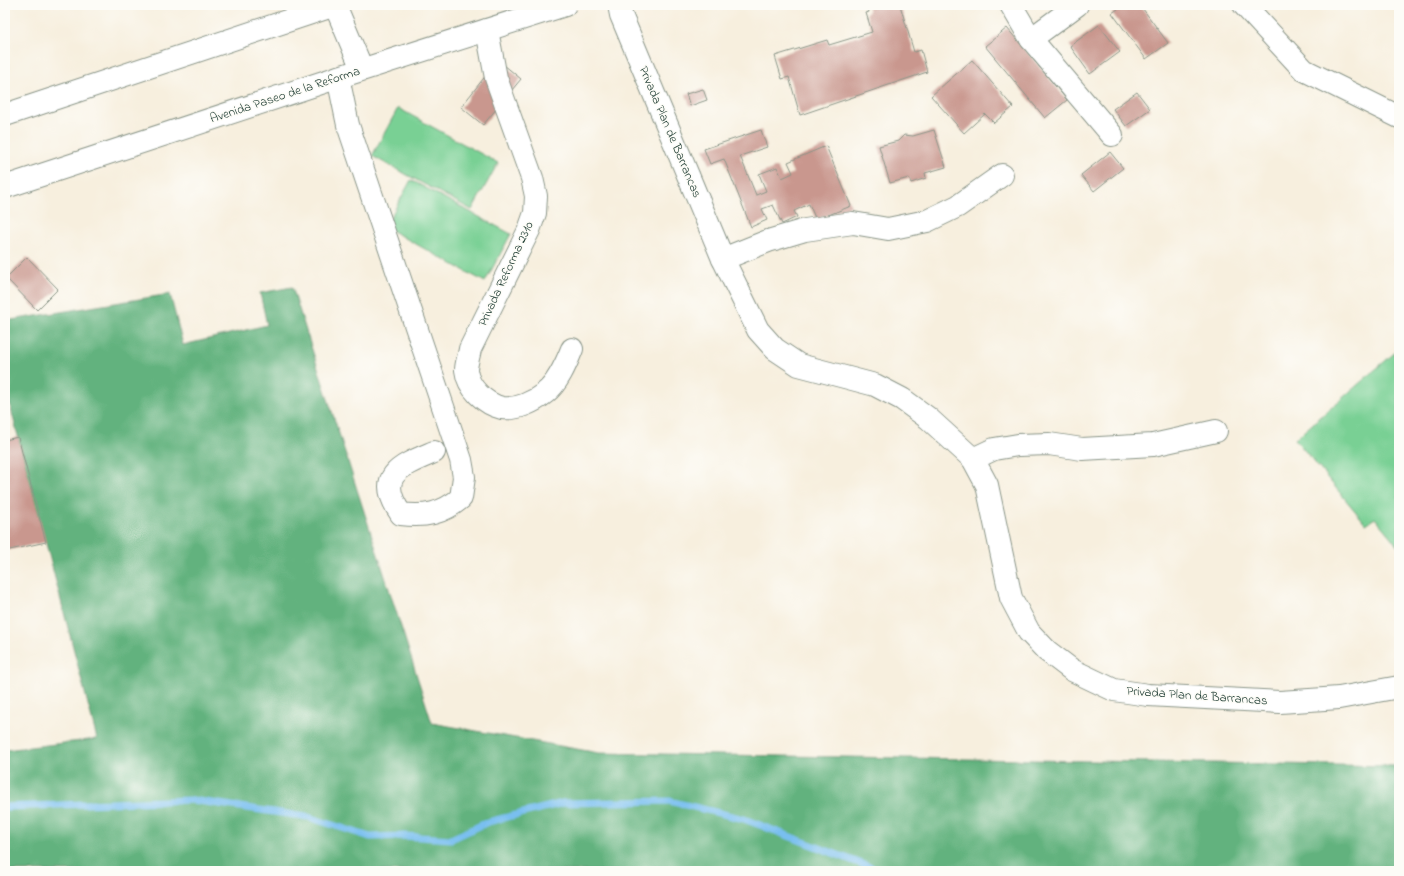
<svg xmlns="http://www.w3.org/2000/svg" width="1404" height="876" viewBox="0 0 1404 876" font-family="'Indie Flower',sans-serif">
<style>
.green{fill:#79d094;stroke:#4c8664}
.forest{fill:#62b27e;stroke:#407859}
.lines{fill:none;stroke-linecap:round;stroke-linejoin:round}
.stream{stroke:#79bff0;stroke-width:7}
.building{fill:#c9978e}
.minor-casing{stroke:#8b9689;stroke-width:24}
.major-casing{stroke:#8b9689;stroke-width:24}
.minor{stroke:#fff;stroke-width:22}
.major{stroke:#fff;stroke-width:22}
.labels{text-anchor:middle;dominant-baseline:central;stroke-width:3;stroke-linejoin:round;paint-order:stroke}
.street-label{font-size:13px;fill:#1f3d34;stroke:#fdfcf7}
</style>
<rect width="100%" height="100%" fill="#fdfcf7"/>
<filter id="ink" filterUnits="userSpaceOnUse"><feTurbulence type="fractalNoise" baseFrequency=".025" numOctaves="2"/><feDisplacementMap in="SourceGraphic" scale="8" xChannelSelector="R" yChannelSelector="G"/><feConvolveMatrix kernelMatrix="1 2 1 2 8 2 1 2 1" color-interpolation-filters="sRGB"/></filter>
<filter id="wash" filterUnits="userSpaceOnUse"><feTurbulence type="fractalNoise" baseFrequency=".012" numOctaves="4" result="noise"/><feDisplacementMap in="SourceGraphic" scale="16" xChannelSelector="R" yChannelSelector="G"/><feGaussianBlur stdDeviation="0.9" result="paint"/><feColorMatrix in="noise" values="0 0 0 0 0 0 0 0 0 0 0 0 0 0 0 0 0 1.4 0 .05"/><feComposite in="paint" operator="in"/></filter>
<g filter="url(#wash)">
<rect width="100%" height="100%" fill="#f7efde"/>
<g class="green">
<path d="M398 108 498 163 472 210 372 156Z"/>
<path d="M411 180 511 234 485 282 385 227Z"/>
<path d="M1399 349V547L1375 518 1366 524 1295 439Z"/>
</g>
<path class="forest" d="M292 287 432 723 599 753 1399 766V871H5V750L97 739 5 386V321L170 294 183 345 267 325 260 293Z"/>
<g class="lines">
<path class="stream" d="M5 807 191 800 308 817 370 837 404 836 451 839 488 822 563 803 669 801 744 819 880 871"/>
</g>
<g id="blocks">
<g class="building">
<path d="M867 5H900L914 52 921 50 927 72 800 115 789 77 782 79 775 56 827 40 829 45 872 32 866 13 869 12Z"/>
<path d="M1124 5H1140L1168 43 1146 59 1112 13Z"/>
<path d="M1099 25 1120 52 1090 74 1070 46Z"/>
<path d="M1007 28 1067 100 1045 118 985 46Z"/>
<path d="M498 60 521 79 483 125 461 107Z"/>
<path d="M972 60 1013 107 994 123 985 114 964 133 931 96Z"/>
<path d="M703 89 707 100 690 106 686 94Z"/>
<path d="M1137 92 1150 109 1126 126 1113 109Z"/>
<path d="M761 130 767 147 740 156 756 195 766 191 759 174 777 167 782 178 793 173 788 162 826 146 851 206 816 220 809 204 794 211 797 217 782 224 773 205 762 209 767 220 751 227 724 159 710 164 704 149Z"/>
<path d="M934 130 946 167 925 173 926 178 911 183 909 178 890 183 879 146 898 141 904 135 913 136Z"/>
<path d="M1110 152 1123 168 1094 191 1081 175Z"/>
<path d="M27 257 58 289 37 310 6 278Z"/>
<path d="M18 437 46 542 5 551V440Z"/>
</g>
</g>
</g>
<g filter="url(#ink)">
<use href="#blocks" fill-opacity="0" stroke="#8b9689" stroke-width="1"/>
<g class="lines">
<defs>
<g id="minor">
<path d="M335 5 362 69"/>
<path d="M619 5 621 15 723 259 758 330 775 349 799 365 875 385 902 399 928 418 973 459 987 485 1011 598 1029 632 1047 651 1072 670 1114 690 1148 695 1280 702 1339 698 1399 687"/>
<path d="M1011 5 1031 39 1112 135"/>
<path d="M1244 5 1304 70 1399 117"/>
<path d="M487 30 496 78 532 178 536 196 535 213 529 230 470 349C469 356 466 364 466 370 468 388 485 404 502 408 517 410 534 402 545 393 558 383 566 364 572 349"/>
<path d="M1031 39 1077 5"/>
<path d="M338 77 348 125 461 460 464 477 461 498C442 514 425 517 401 514 374 475 401 466 434 452"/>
<path d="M723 259 768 241 805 230 853 223 888 229 927 221 958 206 1002 175"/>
<path d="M973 459 994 449 1018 445 1049 444 1082 449 1153 445 1216 431"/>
</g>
<g id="major">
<path d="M5 115 335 5"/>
<path d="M5 187 333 79 565 5"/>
</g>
</defs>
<use href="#minor" class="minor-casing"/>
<use href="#major" class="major-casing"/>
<use href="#minor" class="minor"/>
<use href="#major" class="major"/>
</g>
</g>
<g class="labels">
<g class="street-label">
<text transform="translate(285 95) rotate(-18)">Avenida Paseo de la Reforma</text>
<text transform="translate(670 132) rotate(67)">Privada Plan de Barrancas</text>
<text transform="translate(506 274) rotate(-65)">Privada Reforma 2310</text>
<text transform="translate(1197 696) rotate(4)">Privada Plan de Barrancas</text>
</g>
</g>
<rect width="1404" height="876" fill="none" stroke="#fdfcf7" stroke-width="20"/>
</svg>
